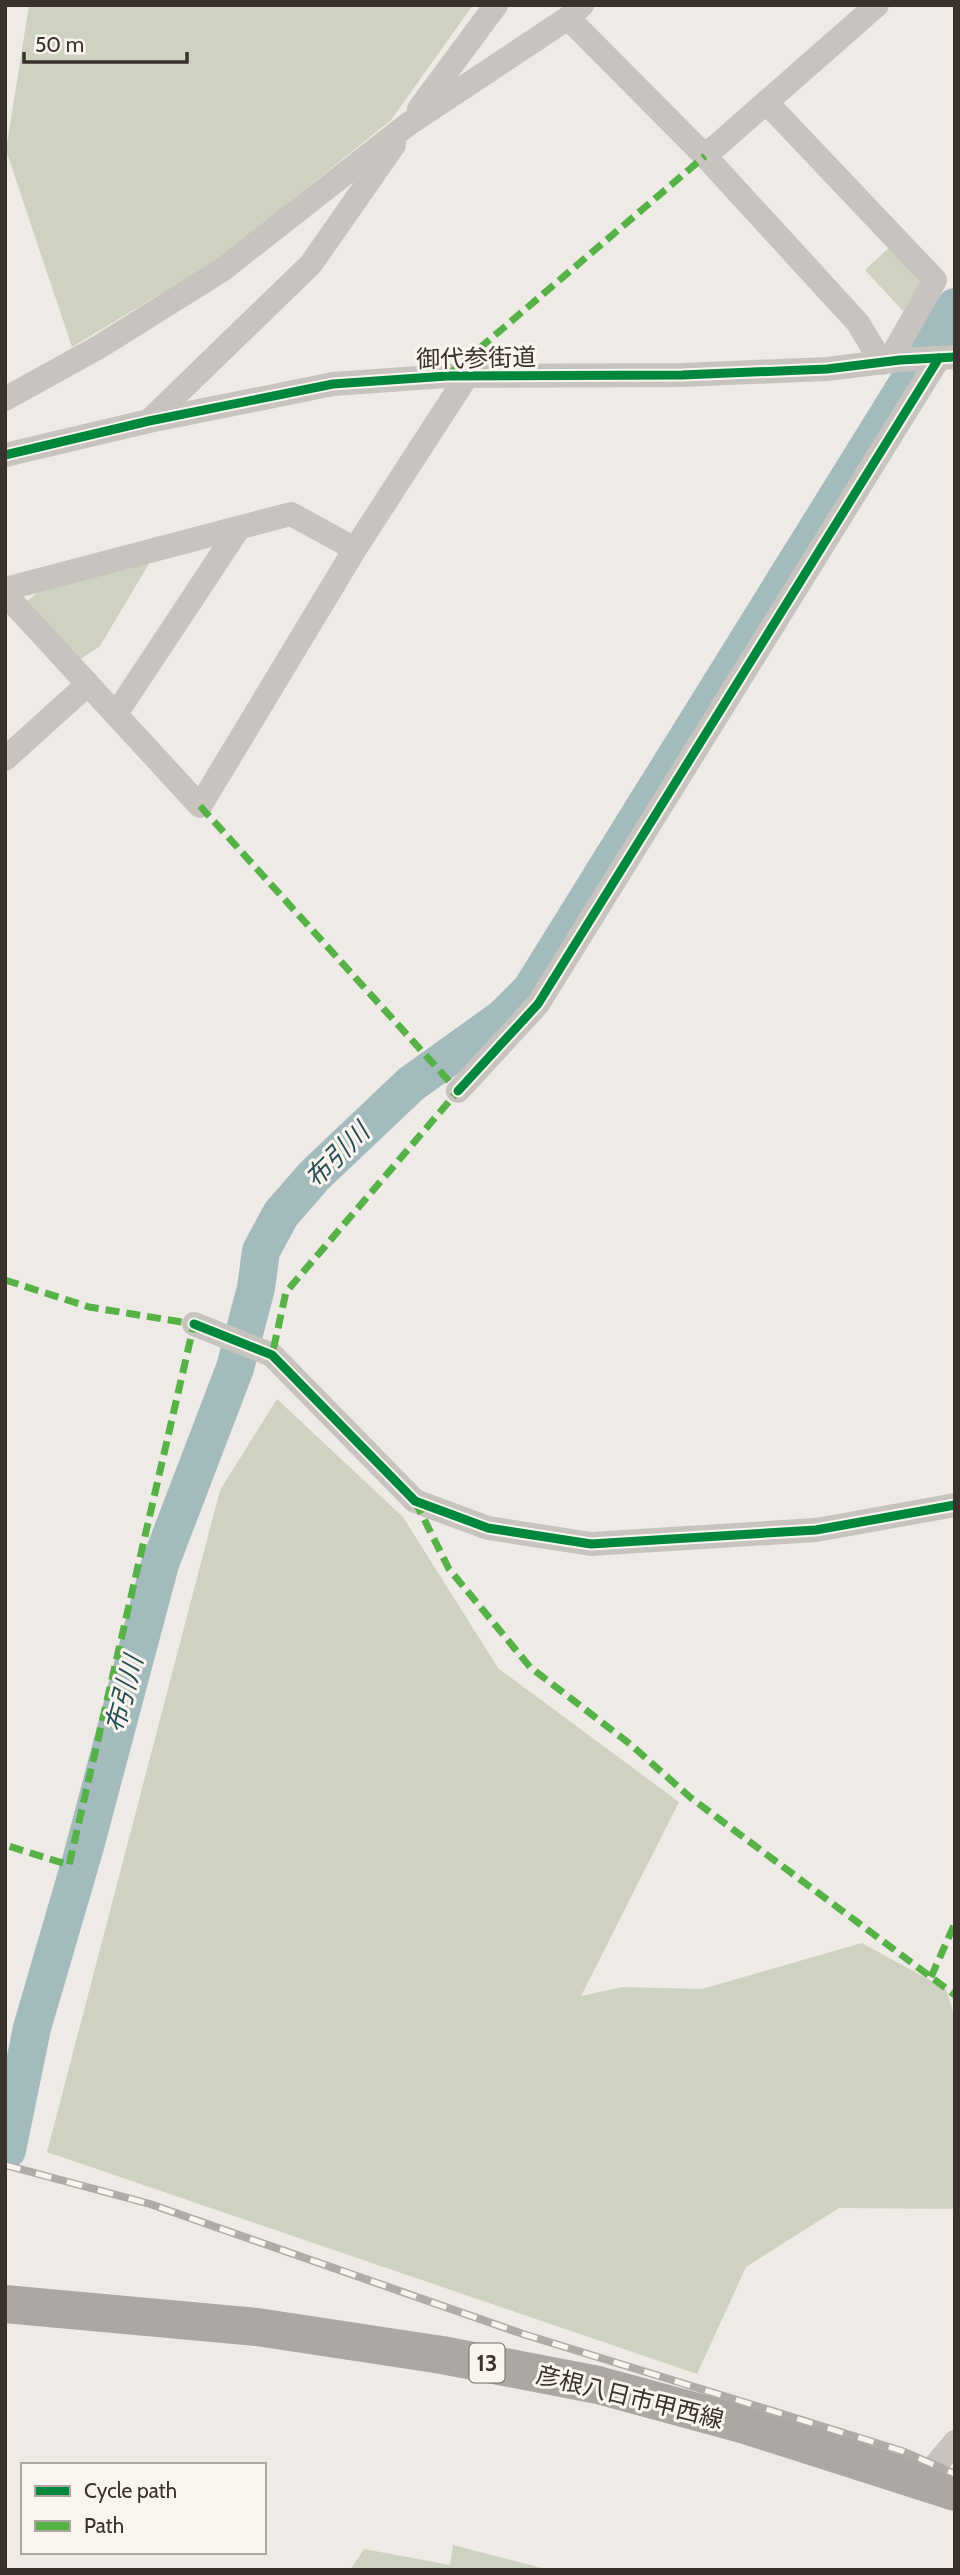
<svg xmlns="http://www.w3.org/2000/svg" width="960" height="2575" viewBox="0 0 960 2575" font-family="Cabin,'Noto Sans JP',sans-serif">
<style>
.green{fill:#ced2c1}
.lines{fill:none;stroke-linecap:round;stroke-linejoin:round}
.river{stroke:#a4bbbd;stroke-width:38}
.street{stroke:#c7c3be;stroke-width:24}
.primary{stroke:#aca7a3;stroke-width:38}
.rail-casing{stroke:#afaba8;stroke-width:8}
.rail{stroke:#f9f5ee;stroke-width:5;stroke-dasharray:16;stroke-linecap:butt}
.quiet{stroke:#56b246;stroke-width:7;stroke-dasharray:14 7;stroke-linecap:butt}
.cycleway-casing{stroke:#f9f5ee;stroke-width:13}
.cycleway{stroke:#00873e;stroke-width:9}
.labels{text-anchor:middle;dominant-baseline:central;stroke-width:6;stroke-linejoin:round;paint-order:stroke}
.shield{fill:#f9f5ee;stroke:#726c66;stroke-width:2}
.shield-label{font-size:23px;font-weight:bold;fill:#38312c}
.street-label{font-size:24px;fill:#38312c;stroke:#f9f5ee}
.water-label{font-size:26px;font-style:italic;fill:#264f55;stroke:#f9f5ee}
</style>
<rect width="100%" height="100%" fill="#eeeae6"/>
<g class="green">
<path d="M29 5H473L391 120 219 259 72 347 6 150Z"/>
<path d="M894 243 919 270 920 286 903 311 865 270Z"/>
<path d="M150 562 100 646 81 659 26 602 41 590Z"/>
<path d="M277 1399 403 1517 498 1668 679 1802 581 1996 622 1987 702 1989 862 1943 946 1989 955 2018V2209L839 2208 746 2267 697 2374 47 2152 220 1490Z"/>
<path d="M453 2545 549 2570H350L364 2549 450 2565Z"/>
</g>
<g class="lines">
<path class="river" d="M7 2150 32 2028 84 1850 160 1564 235 1368 256 1288 261 1251 281 1214 315 1175 411 1084 503 1018 531 990 955 307"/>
<g class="street">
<path d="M568 18 705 156 858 323 882 363 893 354 935 280 767 103"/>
<path d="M419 109 496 5"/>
<path d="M705 156 877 5"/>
<path d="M5 399 99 347 222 270 407 125 568 18 582 5"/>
<path d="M150 420 311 264 394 145"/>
<path d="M5 455 149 421 333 384 447 376 682 375 827 369 900 360 955 357"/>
<path d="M5 589 291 514 355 549"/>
<path d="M5 594 200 806 355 549 467 376"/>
<path d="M116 714 239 528"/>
<path d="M5 759 88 684"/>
<path d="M458 1091 538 1004 939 358"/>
<path d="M194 1324 272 1355 415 1501 488 1528 591 1544 816 1530 955 1505"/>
<path d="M926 2481 935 2466 955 2442"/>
</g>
<path class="primary" d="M5 2304 257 2327 442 2355 598 2385 745 2425 955 2492"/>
<defs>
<path id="rail" d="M5 2165 150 2204 523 2334 902 2451 955 2474"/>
</defs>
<use href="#rail" class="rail-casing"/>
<use href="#rail" class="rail"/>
<g class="quiet">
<path d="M447 376 705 156"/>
<path d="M200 806 458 1091 286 1292 272 1355"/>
<path d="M5 1280 89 1307 194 1324 69 1865 5 1845"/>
<path d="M415 1501 449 1569 530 1667 630 1744 691 1798 955 1995"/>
<path d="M931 1977 955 1923"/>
</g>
<defs>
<g id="cycleway">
<path d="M5 455 149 421 333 384 447 376 682 375 827 369 900 360 955 357"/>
<path d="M458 1091 538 1004 939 358"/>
<path d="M194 1324 272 1355 415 1501 488 1528 591 1544 816 1530 955 1505"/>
</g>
</defs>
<use href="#cycleway" class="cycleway-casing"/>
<use href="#cycleway" class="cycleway"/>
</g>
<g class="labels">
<rect class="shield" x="469.5" y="2343.5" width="35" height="39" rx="5"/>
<g class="shield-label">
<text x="487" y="2363">13</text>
</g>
<g class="street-label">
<text transform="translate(476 358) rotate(-1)">御代参街道</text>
<text transform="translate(630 2397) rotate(14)">彦根八日市甲西線</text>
</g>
<g class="water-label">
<text transform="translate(337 1155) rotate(-45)">布引川</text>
<text transform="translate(124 1694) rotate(-75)">布引川</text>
</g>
</g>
<rect width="960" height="2575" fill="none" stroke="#38312c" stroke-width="14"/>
<rect x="21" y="2463" width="245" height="91" fill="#f9f5ee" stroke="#aca7a0" stroke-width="2"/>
<rect x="35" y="2486" width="35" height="10" fill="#00873e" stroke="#aca7a0" stroke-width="2"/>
<text x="84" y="2498" font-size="21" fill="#38312c">Cycle path</text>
<rect x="35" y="2521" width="35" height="10" fill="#56b246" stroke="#aca7a0" stroke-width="2"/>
<text x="84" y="2533" font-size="21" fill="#38312c">Path</text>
<path d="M24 52v10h163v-10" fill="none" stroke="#38312c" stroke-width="3.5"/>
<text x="35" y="52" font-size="21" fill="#38312c" stroke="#f9f5ee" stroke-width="5" paint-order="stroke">50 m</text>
</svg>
